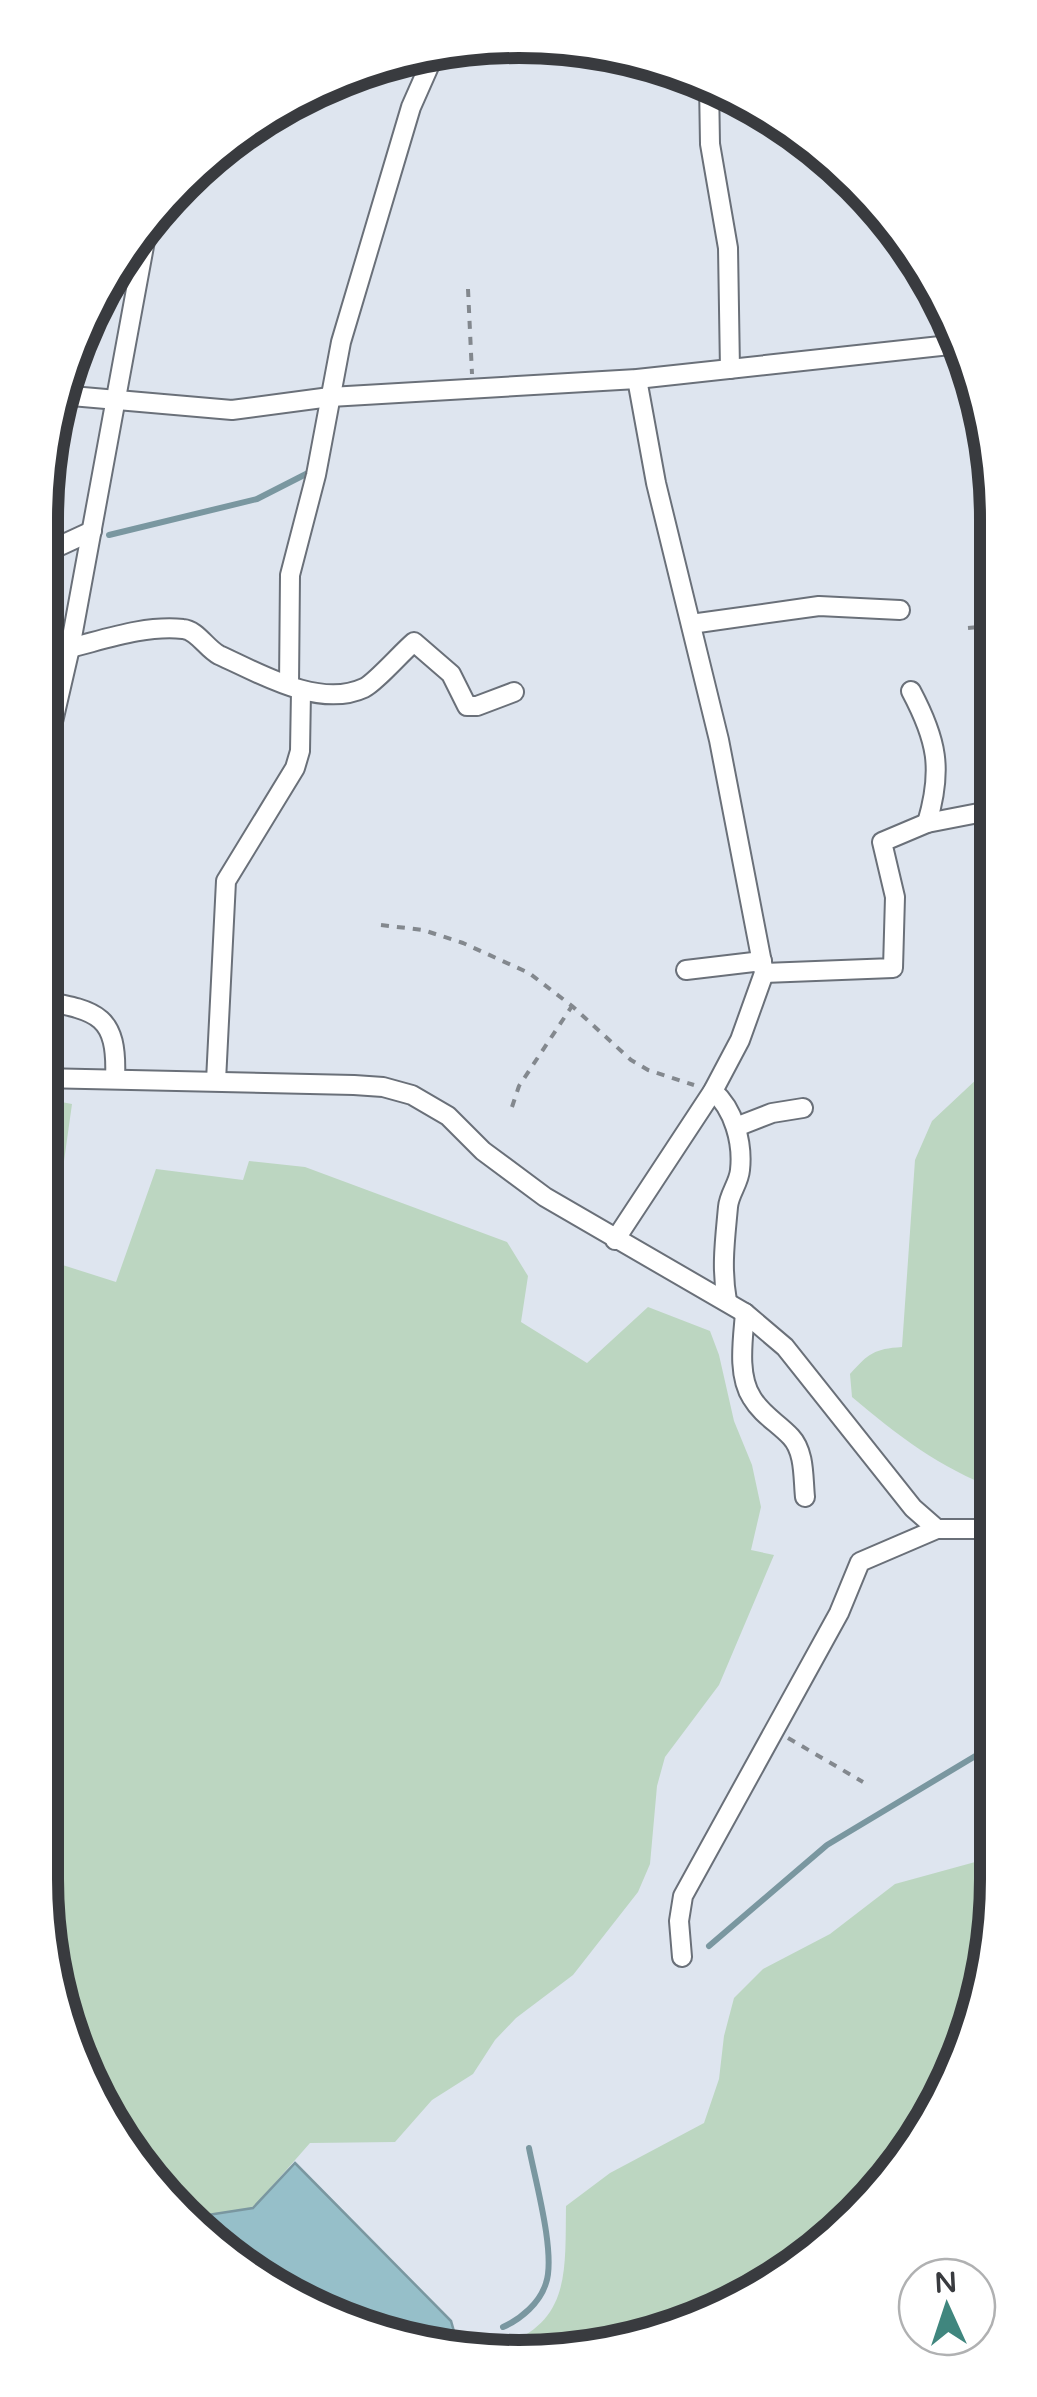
<svg xmlns="http://www.w3.org/2000/svg" width="1037" height="2397" viewBox="0 0 1037 2397" font-family="'Varela Round',sans-serif">
<style>
.green{fill:#bcd6c1}
.water{fill:#96bfc9;stroke:#7a97a0;stroke-width:2.5}
.lines{fill:none;stroke-linecap:round;stroke-linejoin:round}
.stream{stroke:#7a97a0;stroke-width:6}
.minor-casing{stroke:#6a7079;stroke-width:22}
.path{stroke:#83888e;stroke-width:4;stroke-dasharray:8 8;stroke-linecap:butt}
.minor{stroke:#fff;stroke-width:18}
.rim{fill:none;stroke:#393b3f;stroke-width:12}
</style>
<rect width="100%" height="100%" fill="#dee5ef"/>
<g class="green">
<path d="M995 1062 996 1489C940 1468 897 1435 852 1397L850 1374C869 1353 874 1349 902 1347L915 1160 932 1121Z"/>
<path d="M40 1098 72 1104 50 1261 116 1282 156 1169 243 1180 249 1161 305 1167 507 1242 528 1276 521 1322 587 1363 648 1307 710 1331 719 1355 734 1421 752 1465 761 1507 751 1550 774 1555 719 1685 665 1757 657 1786 650 1864 638 1892 573 1975 516 2018 495 2040 473 2074 432 2100 395 2142 310 2143 253 2208 188 2218 158 2194 66 2033 40 1878Z"/>
<path d="M997 1856V1879L971 2033 879 2194 757 2293 611 2348H496C571 2324 565 2274 566 2206L610 2173 704 2123 719 2079 724 2036 734 1998 763 1969 830 1934 895 1884Z"/>
</g>
<path class="water" d="M295 2163 451 2321 457 2342 445 2348H426L280 2293 188 2218 253 2208Z"/>
<g class="lines">
<g class="stream">
<path d="M109 535 257 499 308 473"/>
<path d="M709 1946 827 1845 997 1743"/>
<path d="M503 2327C521 2319 540 2303 546 2283 556 2254 535 2179 529 2148"/>
</g>
<defs>
<g id="minor">
<path d="M709 83 710 144 728 248 730 369"/>
<path d="M60 395 232 410 330 397 637 379 959 344"/>
<path d="M40 555 92 531"/>
<path d="M691 624 819 606 900 610"/>
<path d="M70 648C106 639 145 625 183 629 197 630 206 648 219 655 259 673 319 709 364 688 375 683 401 653 414 642L451 674 467 706H477L514 692"/>
<path d="M289 685 290 575 316 475 341 342 411 107 434 55"/>
<path d="M911 691C937 740 943 769 927 823"/>
<path d="M40 778 70 648 149 219"/>
<path d="M686 970 762 961"/>
<path d="M764 973 893 968 895 897 882 842 927 823 994 810"/>
<path d="M40 1000C97 1011 118 1014 115 1079"/>
<path d="M40 1078 354 1085 383 1087 412 1095 448 1116 483 1151 545 1197 745 1313 785 1347 913 1508 937 1529"/>
<path d="M216 1081 226 881 295 768 300 751 301 691"/>
<path d="M713 1091C734 1109 743 1143 740 1170 739 1183 729 1194 728 1207 725 1240 721 1268 727 1301"/>
<path d="M736 1127 772 1113 803 1108"/>
<path d="M615 1240 713 1091 740 1040 764 973 719 740 656 483 637 379"/>
<path d="M745 1313C743 1339 737 1375 752 1398 762 1415 778 1423 791 1437 805 1452 803 1478 805 1497"/>
<path d="M682 1957 679 1921 683 1896 839 1613 860 1562 937 1529H996"/>
</g>
</defs>
<use href="#minor" class="minor-casing"/>
<g class="path">
<path d="M468 289 472 374"/>
<path d="M968 628 993 626"/>
<path d="M381 925 423 930 463 943 529 973 572 1006 631 1060 648 1070 694 1085"/>
<path d="M512 1107 519 1086 572 1006"/>
<path d="M788 1738 863 1782"/>
</g>
<use href="#minor" class="minor"/>
</g>
<path d="M0 0H1037V2397H0ZM519 58H519A461 461 0 0 1 980 519V1879A461 461 0 0 1 519 2340H519A461 461 0 0 1 58 1879V519A461 461 0 0 1 519 58Z" fill="#fff" fill-rule="evenodd"/>
<path class="rim" d="M519 58H519A461 461 0 0 1 980 519V1879A461 461 0 0 1 519 2340H519A461 461 0 0 1 58 1879V519A461 461 0 0 1 519 58Z"/>
<g transform="translate(947 2307) rotate(357)"><circle r="48" fill="#ffffff" stroke="#b0b1b2" stroke-width="2.5"/>
<path d="M0-8L18 38L0 25L-18 38Z" fill="#40867e"/>
<text y="-15" font-size="28" font-weight="bold" text-anchor="middle" fill="#393b3f">N</text>
</g>
</svg>
